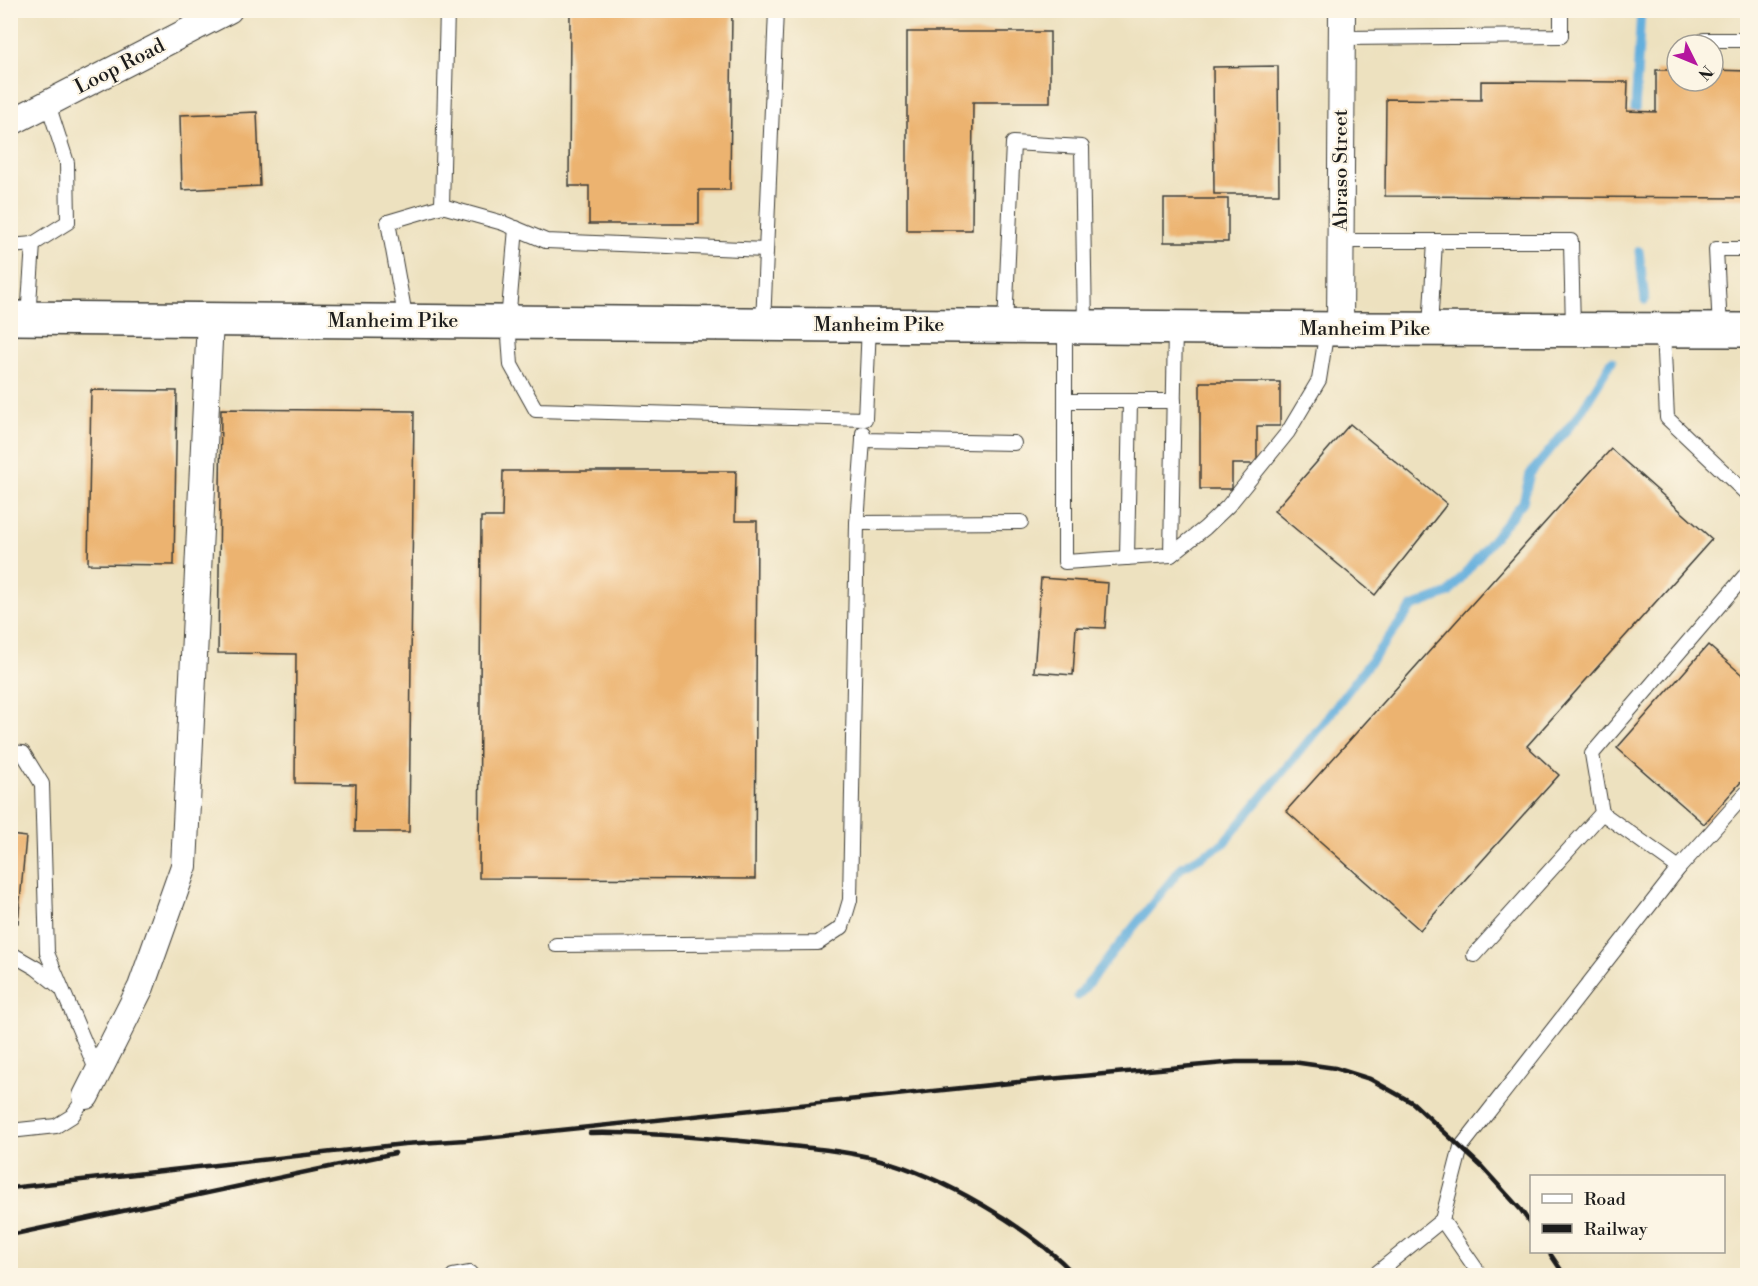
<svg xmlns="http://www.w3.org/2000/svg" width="1758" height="1286" viewBox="0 0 1758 1286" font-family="'Libre Bodoni',serif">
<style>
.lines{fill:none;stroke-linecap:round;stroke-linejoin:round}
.stream{stroke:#64afdd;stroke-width:9}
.building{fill:#ecb36f}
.lane-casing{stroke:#3b3a34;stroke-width:16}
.street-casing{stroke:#3b3a34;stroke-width:28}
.primary-casing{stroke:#3b3a34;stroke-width:36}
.lane{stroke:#fff;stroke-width:14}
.street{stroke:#fff;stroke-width:26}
.primary{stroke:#fff;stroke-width:33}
.rail{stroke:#1c1c1c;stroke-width:4.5}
.labels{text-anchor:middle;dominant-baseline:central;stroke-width:4.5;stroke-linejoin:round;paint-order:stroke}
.street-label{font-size:20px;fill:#1c1c1c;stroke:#fcf5e5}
</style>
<rect width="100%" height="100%" fill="#fcf5e5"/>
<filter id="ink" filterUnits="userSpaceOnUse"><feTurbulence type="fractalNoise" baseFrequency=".0167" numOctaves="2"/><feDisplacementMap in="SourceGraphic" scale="12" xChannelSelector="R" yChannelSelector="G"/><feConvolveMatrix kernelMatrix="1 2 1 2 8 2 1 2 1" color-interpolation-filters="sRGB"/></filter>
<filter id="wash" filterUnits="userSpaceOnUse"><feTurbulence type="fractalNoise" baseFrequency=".008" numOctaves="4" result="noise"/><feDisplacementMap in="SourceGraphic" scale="24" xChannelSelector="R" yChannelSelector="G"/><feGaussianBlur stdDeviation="1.35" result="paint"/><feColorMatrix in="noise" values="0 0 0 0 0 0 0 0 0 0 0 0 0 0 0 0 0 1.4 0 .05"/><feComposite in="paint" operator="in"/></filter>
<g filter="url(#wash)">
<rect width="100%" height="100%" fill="#ede1bf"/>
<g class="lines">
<g class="stream">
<path d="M1635 111 1641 10"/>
<path d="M1639 251 1645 300"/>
<path d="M1078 996 1182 867 1223 844 1324 722 1412 607 1449 593 1523 502 1530 474 1578 416 1612 361"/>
</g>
</g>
<g id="blocks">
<g class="building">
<path d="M570 10H732L730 190H699V224H589V186H569Z"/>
<path d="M907 32H1050V102H973L972 230H907Z"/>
<path d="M1278 66 1279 194H1214L1213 67Z"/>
<path d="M1656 70H1677V81H1713V70L1748 71V198L1385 196 1386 99 1481 100V81L1628 82 1627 111 1656 112Z"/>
<path d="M257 112 260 186 182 190 180 115Z"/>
<rect x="1164" y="199" width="64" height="43"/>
<path d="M1200 382H1280V426H1257V464H1232V489H1200Z"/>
<path d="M91 390 177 391 174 565 88 564Z"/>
<path d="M221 409 414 411 409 832H355L356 784 295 783 296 654 218 653Z"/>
<path d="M1350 424 1447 504 1375 595 1274 511Z"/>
<path d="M1611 449 1712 539 1527 746 1559 775 1420 930 1286 811Z"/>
<path d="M503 471H736L735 521H757L755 879 479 878 481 517H502Z"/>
<path d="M1041 578 1108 583 1105 628 1076 627 1073 675 1034 672Z"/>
<path d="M1708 645 1748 680V774L1704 824 1617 748Z"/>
<path d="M10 835 26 837 18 923 10 922Z"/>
</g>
</g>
</g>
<g filter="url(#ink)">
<use href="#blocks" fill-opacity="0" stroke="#3b3a34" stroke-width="1.5"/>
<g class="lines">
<defs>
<g id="lane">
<path d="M1342 38 1561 36V10"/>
<path d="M1704 40H1748"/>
<path d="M442 206 447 10"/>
<path d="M516 228 508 322 511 365 536 410 865 419 869 325"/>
<path d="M1341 241H1571L1573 329"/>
<path d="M10 246 33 244 68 222 67 163 48 104"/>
<path d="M28 319 33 244"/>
<path d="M406 321 388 222 442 206 503 223 546 241 766 250"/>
<path d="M763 325 776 10"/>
<path d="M1005 326 1013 143 1082 147 1085 327"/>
<path d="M1065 327V562L1171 555 1175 328"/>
<path d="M1430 329 1435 241"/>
<path d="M1663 330 1667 418 1748 495"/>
<path d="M1720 330 1716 249H1748"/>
<path d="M1066 401H1174"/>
<path d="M863 433V440L1014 443"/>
<path d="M863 440 857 523 1021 522"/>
<path d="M1171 555 1205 528 1228 506 1288 432 1319 380 1327 329"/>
<path d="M1127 558 1130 401"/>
<path d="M10 752 23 753 42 784 47 953 98 1074"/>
<path d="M1602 813 1679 868 1748 791"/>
<path d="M556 945 818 943 842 927 850 900 857 523"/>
<path d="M10 953 36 968 61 988"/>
<path d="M1474 955 1602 813 1592 754 1748 572"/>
<path d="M10 1131 56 1126 72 1116 86 1096"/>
<path d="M453 1276 470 1273V1276"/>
<path d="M1373 1276 1442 1220"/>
<path d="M1481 1276 1442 1220 1461 1147 1679 868"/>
</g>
<g id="street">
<path d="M10 123 229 10"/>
<path d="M1340 329 1342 10"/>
<path d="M86 1096 141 987 184 866 210 320"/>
</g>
<path id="primary" d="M10 318 1340 329 1748 330"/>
</defs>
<use href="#lane" class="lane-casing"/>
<use href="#street" class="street-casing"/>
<use href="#primary" class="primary-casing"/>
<use href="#lane" class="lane"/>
<use href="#street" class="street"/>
<use href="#primary" class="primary"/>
<g class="rail">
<path d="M590 1133C640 1132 691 1137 741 1141 786 1146 832 1148 877 1159 942 1176 1030 1227 1076 1276"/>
<path d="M10 1188 404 1144 466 1140 1038 1080 1236 1062H1293L1335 1068 1370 1079 1413 1103 1482 1167 1521 1210 1532 1226"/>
<path d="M10 1235 395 1153"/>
<path d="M1549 1252 1565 1276"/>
</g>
</g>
</g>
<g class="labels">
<g class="street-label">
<text transform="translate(120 67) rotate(-27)">Loop Road</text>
<text transform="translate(1341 170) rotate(-90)">Abraso Street</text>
<text x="393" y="321">Manheim Pike</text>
<text x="879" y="325">Manheim Pike</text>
<text x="1365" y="329">Manheim Pike</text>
</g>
</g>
<rect width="1758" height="1286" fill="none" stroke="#fcf5e5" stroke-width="36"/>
<rect x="1530" y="1175" width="195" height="78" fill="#fcf5e5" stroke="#a29e95" stroke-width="1.5"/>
<rect x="1542" y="1194" width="30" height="9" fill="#ffffff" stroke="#a29e95" stroke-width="1.5"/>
<text x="1584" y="1205" font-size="18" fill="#1c1c1c">Road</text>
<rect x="1542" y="1224" width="30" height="9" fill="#1c1c1c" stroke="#a29e95" stroke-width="1.5"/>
<text x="1584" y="1235" font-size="18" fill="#1c1c1c">Railway</text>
<g transform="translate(1695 63) rotate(133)"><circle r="28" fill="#fcf5e5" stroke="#a29e95" stroke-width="1.5"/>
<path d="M0-4.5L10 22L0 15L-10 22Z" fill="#b5179e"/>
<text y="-9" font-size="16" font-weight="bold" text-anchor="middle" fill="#1c1c1c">N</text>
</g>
</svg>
